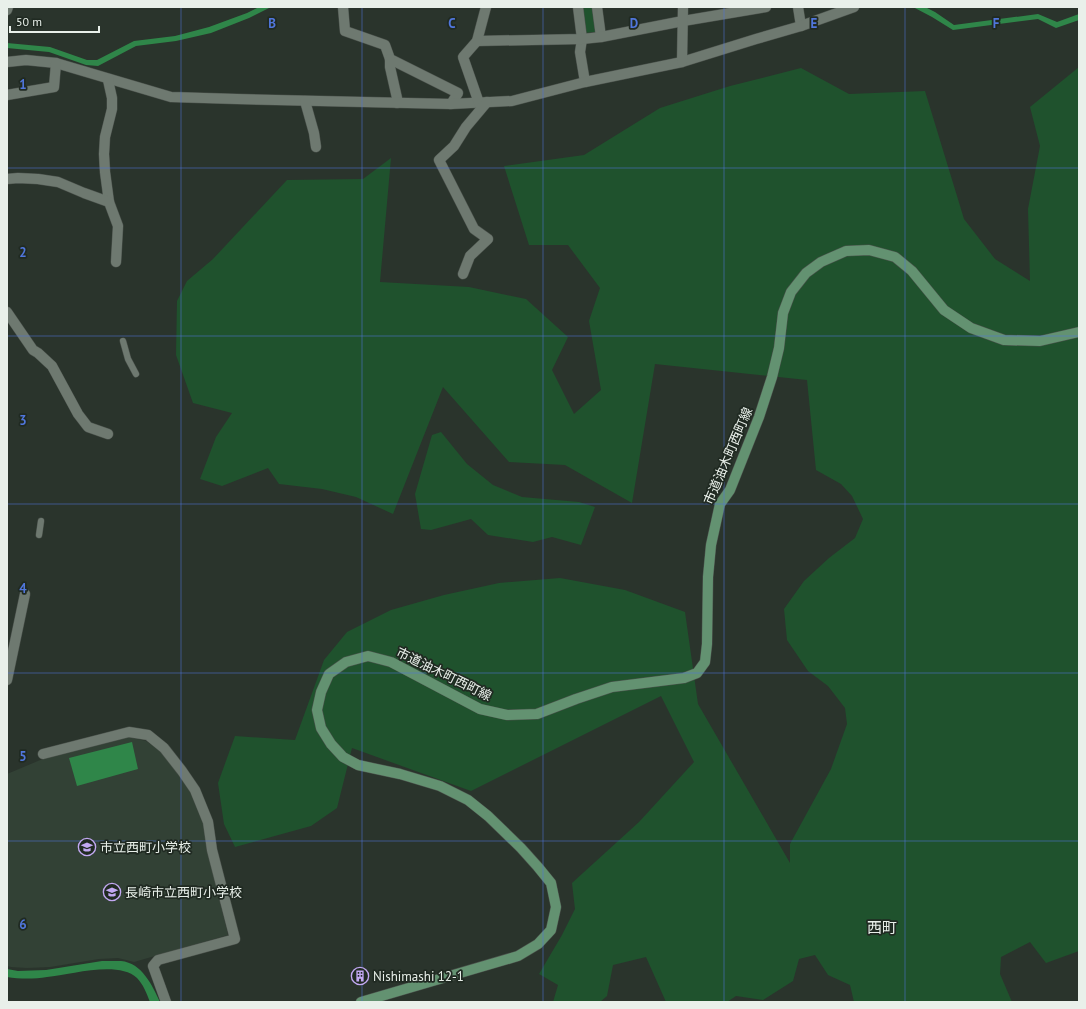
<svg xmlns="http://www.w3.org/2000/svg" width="1086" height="1009" viewBox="0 0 1086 1009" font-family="'PT Sans','Noto Sans JP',sans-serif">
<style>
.built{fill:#324135}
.green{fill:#1f522d}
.water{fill:#2f8649}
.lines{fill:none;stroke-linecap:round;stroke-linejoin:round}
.lane-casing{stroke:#4b524c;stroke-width:7}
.street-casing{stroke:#4b524c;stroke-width:11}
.secondary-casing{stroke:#4b524c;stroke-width:11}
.lane{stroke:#6e7970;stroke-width:6}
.street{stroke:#6e7970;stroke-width:10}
.secondary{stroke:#639271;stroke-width:10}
.grid{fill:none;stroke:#5076dc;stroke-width:1;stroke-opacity:0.55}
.labels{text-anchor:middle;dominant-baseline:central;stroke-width:3.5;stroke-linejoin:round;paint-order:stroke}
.street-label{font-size:13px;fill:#e9f0ea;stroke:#202a22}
.poi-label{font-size:13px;fill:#e9f0ea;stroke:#202a22;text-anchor:start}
.quarter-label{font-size:15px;fill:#e9f0ea;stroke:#202a22}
.grid-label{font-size:13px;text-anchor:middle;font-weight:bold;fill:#5076dc;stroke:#202a22;stroke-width:3.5;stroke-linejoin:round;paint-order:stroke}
</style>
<rect width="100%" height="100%" fill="#2a342c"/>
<path class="built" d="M129 737 146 741 161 751 191 792 204 823 207 848 228 935 134 962 118 958 99 959 50 967 27 968 11 967 7 966V774L45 758Z"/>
<g class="green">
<path d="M581 7H593L596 32 584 33Z"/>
<path d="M1079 67V951L1046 963 1030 942 1001 957 1000 974 1012 1002H854L850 985 828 975 815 955 799 959 793 981 763 1000 736 996 727 1002H666L646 957 613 965 607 996 600 1002H553L558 985 539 974 562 935 575 909 572 883 639 822 694 762 661 696 471 791 352 748 337 808 311 826 235 847 224 824 218 783 235 736 295 740 324 660 347 632 391 610 444 595 499 583 560 578 625 590 685 612 698 704 790 863V844L831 769 847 724 845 708 828 686 808 671 787 640 784 609 804 581 829 558 855 538 863 519 852 496 841 484 816 470 807 380 655 364 632 503 565 465 509 462 443 387 393 514 356 497 322 489 279 484 268 468 222 486 200 479 216 437 232 413 193 403 176 355 177 301 187 281 213 259 287 180 363 179 391 158 380 282 469 287 526 299 568 337 552 370 574 414 601 390 589 321 600 288 568 245H529L504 166 584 155 660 108 730 86 801 68 849 94 925 91 964 219 995 259 1030 281 1028 209 1040 146 1030 107Z"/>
<path d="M441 432 467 464 493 485 522 497 579 502 595 507 581 545 552 537 533 542 488 535 471 519 431 530 421 529 415 494 432 435Z"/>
</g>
<g class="water">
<path d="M259 7H271L249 18 211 33 176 41 136 46 98 66 86 65 49 52 7 48V43L50 47 87 60H97L134 41 175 36 209 27 247 13Z"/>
<path d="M913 7H925L935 12 954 25 1038 14 1057 22 1079 14V20L1056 28 1038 19 953 30 932 17Z"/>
<path d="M132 742 138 769 77 786 69 758Z"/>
<path d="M102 961C108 961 115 961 121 961 142 963 152 985 160 1002H150C147 994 143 984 137 978 118 960 70 975 47 977 34 979 20 979 7 977V969L18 971 46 970Z"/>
</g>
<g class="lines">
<defs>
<g id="lane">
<path d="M123 341 128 359 136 374"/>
<path d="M39 535 41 521"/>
</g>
<g id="street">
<path d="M343 7 345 31 385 45 390 59 458 93 451 104"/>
<path d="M578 7 582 39 580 52 585 82"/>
<path d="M597 7 601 37"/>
<path d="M798 7 801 26"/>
<path d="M7 10 8 7"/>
<path d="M477 41 582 39 601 37 683 21 766 7"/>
<path d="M390 59V67L397 98V103"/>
<path d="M7 62 26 60 56 63 171 97 237 99 451 104 512 101 585 82 682 62 756 39 801 26 854 7"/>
<path d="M682 62 683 7"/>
<path d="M109 79 108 80 112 98V109L105 137 104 154 105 172 109 202"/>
<path d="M7 95 54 87 56 63"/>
<path d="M305 101 314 133 316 147"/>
<path d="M479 103 463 57 477 41 486 7"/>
<path d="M7 179 18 178 38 179 58 182 84 193 109 202 118 226 116 262"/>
<path d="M463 274 470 256 488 239 474 229 439 160 454 146 466 127 487 102"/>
<path d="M7 312 33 350 38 353 52 366 78 414 88 427 108 434"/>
<path d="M7 680 25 594"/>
<path d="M43 754 129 732 148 735 164 748 182 771 195 790 208 822 212 850 235 939 158 960 153 966 166 1002"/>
</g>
<path id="secondary" d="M361 1002 518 956 538 944 551 930 556 907 551 883 538 867 521 848 488 816 468 800 440 786 400 774 358 765 343 757 331 744 321 728 317 710 321 692 329 674 346 662 368 656 391 662 480 709 507 715 537 714 576 699 612 687 684 678 697 673 705 662 707 644 708 577 711 545 720 504 730 490 759 417 772 377 779 348 783 313 791 292 806 273 821 262 846 251 869 250 895 257 912 271 944 310 971 328 1004 340 1040 341 1079 332"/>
</defs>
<use href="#lane" class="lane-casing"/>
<use href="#street" class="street-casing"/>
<use href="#secondary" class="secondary-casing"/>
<use href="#lane" class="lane"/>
<use href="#street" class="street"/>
<use href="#secondary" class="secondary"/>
</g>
<path class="grid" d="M181 7V1002M362 7V1002M543 7V1002M724 7V1002M905 7V1002M7 168H1079M7 336H1079M7 504H1079M7 673H1079M7 841H1079"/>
<defs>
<symbol id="school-ring" viewBox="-11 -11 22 22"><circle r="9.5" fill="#202a22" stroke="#c2a8f2" stroke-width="1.5"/><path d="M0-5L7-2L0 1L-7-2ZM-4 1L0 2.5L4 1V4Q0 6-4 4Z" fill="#c2a8f2"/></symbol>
<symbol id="building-ring" viewBox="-11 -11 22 22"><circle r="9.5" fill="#202a22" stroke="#c2a8f2" stroke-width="1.5"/><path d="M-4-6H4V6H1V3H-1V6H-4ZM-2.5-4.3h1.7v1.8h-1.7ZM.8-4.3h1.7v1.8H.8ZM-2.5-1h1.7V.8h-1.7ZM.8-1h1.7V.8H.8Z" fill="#c2a8f2"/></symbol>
</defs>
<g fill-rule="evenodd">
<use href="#school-ring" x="77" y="837" width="20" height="20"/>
<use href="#school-ring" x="102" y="882" width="20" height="20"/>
<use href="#building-ring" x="350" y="966" width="20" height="20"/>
</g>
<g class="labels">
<g class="street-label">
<text transform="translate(728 456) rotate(-67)">市道油木町西町線</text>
<text transform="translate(444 674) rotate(26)">市道油木町西町線</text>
</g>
<g class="poi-label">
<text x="100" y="847">市立西町小学校</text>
<text x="125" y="892">長崎市立西町小学校</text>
<text x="373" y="976">Nishimashi 12-1</text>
</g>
<g class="quarter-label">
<text x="882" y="927">西町</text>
</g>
</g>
<g class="grid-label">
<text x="272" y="28">B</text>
<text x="452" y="28">C</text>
<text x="634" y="28">D</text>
<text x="814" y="28">E</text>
<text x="996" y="28">F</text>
<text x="23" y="89">1</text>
<text x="23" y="257">2</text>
<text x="23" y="425">3</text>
<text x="23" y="593">4</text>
<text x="23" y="761">5</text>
<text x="23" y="929">6</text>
</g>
<rect width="1086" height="1009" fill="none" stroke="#e9f0ea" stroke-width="16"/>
<path d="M10 26v6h89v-6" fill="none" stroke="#e9f0ea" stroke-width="2"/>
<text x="16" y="26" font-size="12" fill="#e9f0ea" stroke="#202a22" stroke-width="3" paint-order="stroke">50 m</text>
</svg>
